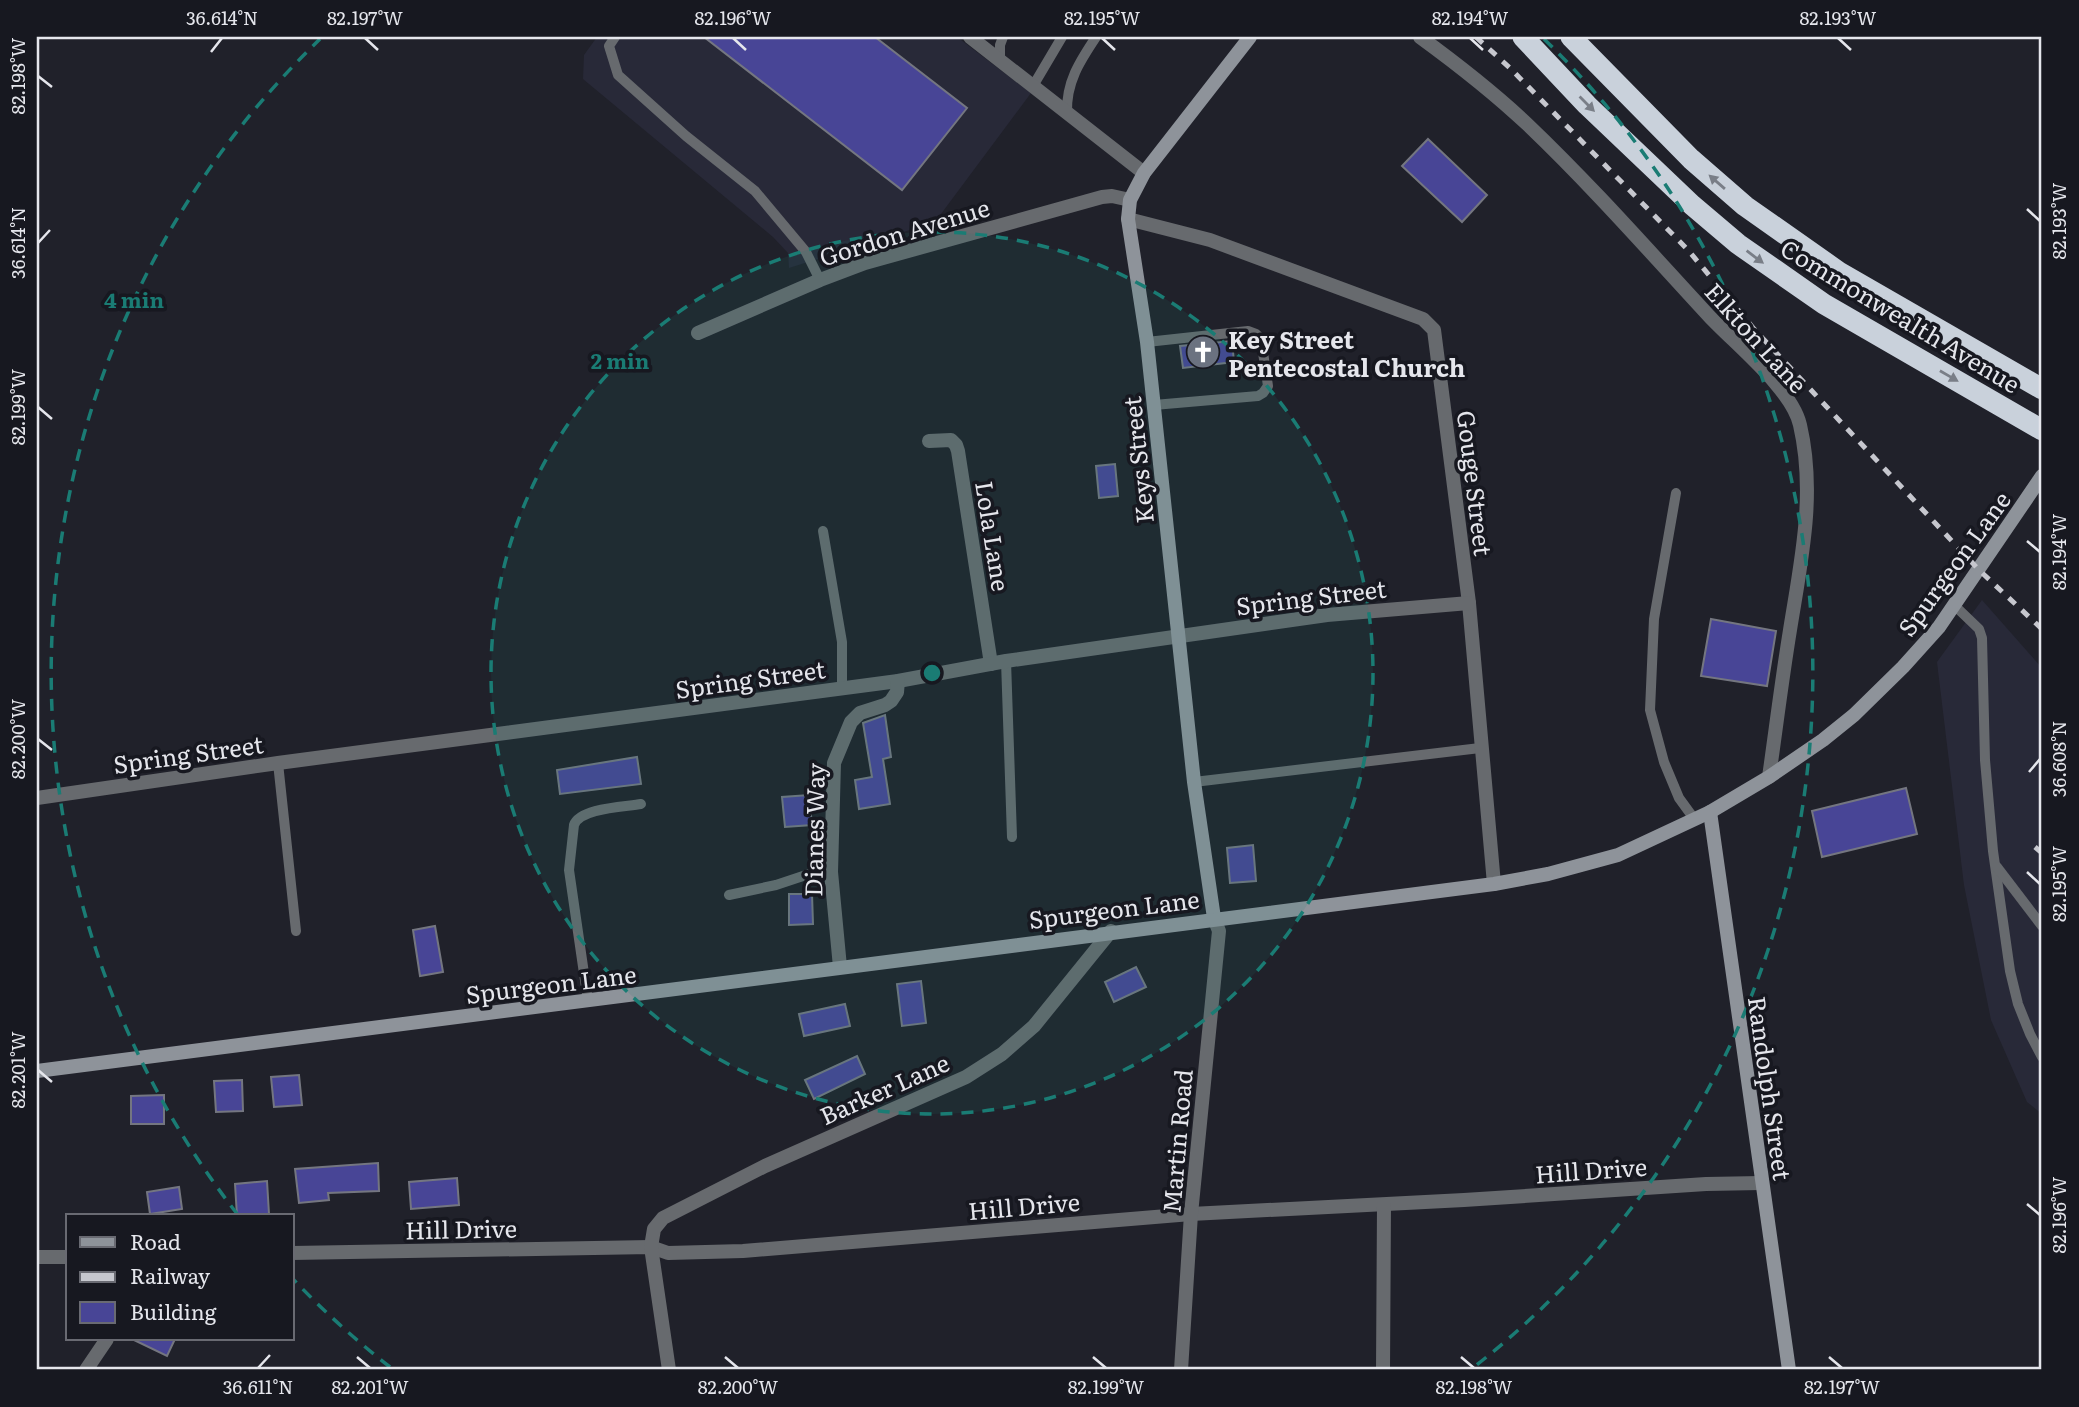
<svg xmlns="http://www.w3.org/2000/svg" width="2079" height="1407" viewBox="0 0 2079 1407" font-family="Literata,serif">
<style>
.built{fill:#282938}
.building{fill:#484596;stroke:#747680;stroke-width:2}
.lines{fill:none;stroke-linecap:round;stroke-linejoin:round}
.lane{stroke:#676a6e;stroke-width:10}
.street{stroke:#676a6e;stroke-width:14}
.secondary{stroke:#8e939a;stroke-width:14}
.highway{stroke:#c9d1db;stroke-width:21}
.rail{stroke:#c6c7ce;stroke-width:5;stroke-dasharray:9 9;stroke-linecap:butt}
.oneway{fill:#797e87}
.ticks{fill:none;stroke:#e5e6ec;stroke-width:2.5}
.ring{fill:none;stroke:#1a7c74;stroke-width:3.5;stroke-dasharray:12 9}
.labels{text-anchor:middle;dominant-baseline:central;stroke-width:7;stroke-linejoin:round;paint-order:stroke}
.street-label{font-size:24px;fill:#e5e6ec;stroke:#171820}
.poi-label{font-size:24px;font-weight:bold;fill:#e5e6ec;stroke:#171820;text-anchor:start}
.centre{fill:#1a7c74;stroke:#171820;stroke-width:3.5}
.ring-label{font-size:21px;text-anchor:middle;font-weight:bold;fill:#1a7c74;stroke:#171820;stroke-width:7;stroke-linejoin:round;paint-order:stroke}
.neatline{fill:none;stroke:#e5e6ec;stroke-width:2.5}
.ticks-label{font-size:18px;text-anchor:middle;fill:#e5e6ec}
</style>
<rect width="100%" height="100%" fill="#20212a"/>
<g class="built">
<path d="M597 37H957L1031 93 935 222 789 268 788 253 773 237 583 79 584 55Z"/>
<path d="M1982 600 2042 668V1114L2027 1102 1991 1020 1964 885 1937 662Z"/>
</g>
<g class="building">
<path d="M704 37H875L967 108 902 190Z"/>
<path d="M1428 139 1487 195 1462 222 1402 166Z"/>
<path d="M1232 341 1234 362 1183 368 1180 346Z"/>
<path d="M1115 464 1118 496 1099 498 1096 466Z"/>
<path d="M1711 619 1776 631 1767 686 1701 676Z"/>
<path d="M885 715 891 757 883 759 890 804 859 809 855 780 872 777 863 723Z"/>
<path d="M637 757 641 784 560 794 557 770Z"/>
<path d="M1906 788 1917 834 1822 857 1812 811Z"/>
<path d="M809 795 812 825 785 827 782 797Z"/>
<path d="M1253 845 1256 881 1230 883 1227 848Z"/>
<path d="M789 894H812L813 924 789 925Z"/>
<path d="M435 926 443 972 420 976 413 930Z"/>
<path d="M1136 967 1146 987 1114 1002 1105 982Z"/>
<path d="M921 981 926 1023 902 1026 897 984Z"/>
<path d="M845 1004 850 1026 804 1036 799 1014Z"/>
<path d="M857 1056 865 1074 814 1099 805 1080Z"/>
<path d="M299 1075 302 1105 274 1107 271 1077Z"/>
<path d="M242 1080 243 1111 216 1112 214 1081Z"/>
<path d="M164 1095V1124H131V1096Z"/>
<path d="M378 1163 379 1191 328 1193 329 1200 299 1203 295 1169Z"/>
<path d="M457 1178 459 1205 411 1209 409 1182Z"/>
<path d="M267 1181 269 1214 237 1216 235 1184Z"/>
<path d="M179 1187 182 1209 150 1214 147 1192Z"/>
<path d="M132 1339H175L167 1356Z"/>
</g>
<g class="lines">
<g class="lane">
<path d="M615 37 609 46 618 75 686 136 755 191 806 252 820 280"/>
<path d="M1000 59V45L1003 37"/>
<path d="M1033 86 1062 37"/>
<path d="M1067 113C1066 82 1080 61 1096 37"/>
<path d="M1147 342 1248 331 1256 334 1261 339 1268 386 1263 393 1258 396 1154 405"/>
<path d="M1676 493 1654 619 1650 710 1664 762 1679 798 1695 820"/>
<path d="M823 531 842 642V689"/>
<path d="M1954 605 1979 629 1982 638 1985 760 1993 851 2010 971 2018 1004 2030 1034 2042 1057"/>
<path d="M1006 661 1012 837"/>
<path d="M278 763 296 931"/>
<path d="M1194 782 1480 748"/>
<path d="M1997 867 2042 926"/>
<path d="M729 895 776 885 821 870 831 872"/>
<path d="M588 1001 569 870 574 825C580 808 624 807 641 804"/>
</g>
<g class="street">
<path d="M970 37 1144 173"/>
<path d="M1420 37C1457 64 1493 92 1527 124 1591 185 1649 251 1709 316 1735 344 1792 389 1800 425 1816 494 1801 561 1790 630 1782 679 1776 728 1769 777"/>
<path d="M1128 219 1210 240 1423 319 1434 330 1469 603 1494 884"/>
<path d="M698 333 820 280 865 263 1102 197 1112 196 1130 200"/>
<path d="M929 441 951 440 956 445 958 451 991 664"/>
<path d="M37 798 278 763 898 681 1006 661 1327 615 1469 603"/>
<path d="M840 967 831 872 834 763 851 722 860 713 885 705 891 701 897 692 898 681"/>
<path d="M292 1253 651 1247 668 1253 743 1251 1191 1214 1464 1200 1706 1184 1761 1183"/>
<path d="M37 1257H68"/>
<path d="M86 1370 107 1339"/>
<path d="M669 1370 651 1247 654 1229 663 1218 765 1166 966 1077 1002 1054 1034 1026 1111 931"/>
<path d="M1181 1370 1191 1214 1219 931 1214 918"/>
<path d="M1383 1370 1384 1205"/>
</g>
<g class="secondary">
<path d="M1710 812 1789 1370"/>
<path d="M1214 918 1194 782 1147 342 1128 219 1130 200 1144 173 1250 37"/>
<path d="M37 1071C522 1010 1007 943 1494 884L1548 874 1618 855 1710 812 1769 777 1823 740 1854 715 1903 667 1939 627 2042 476"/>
</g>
<g class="highway">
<path d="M1523 37 1587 105 1692 205 1738 244 1824 304 2042 430"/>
<path d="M1571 37 1691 159 1745 206 1839 272 2042 389"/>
</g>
<g class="rail">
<path d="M1476 37 1511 69 1688 250 1754 329 1979 570 2042 629"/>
<path d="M2035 847 2042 853"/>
</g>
</g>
<defs><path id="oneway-solid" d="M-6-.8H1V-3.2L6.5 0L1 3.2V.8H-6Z" transform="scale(1.75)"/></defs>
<g class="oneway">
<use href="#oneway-solid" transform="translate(1587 104) rotate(45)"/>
<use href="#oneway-solid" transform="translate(1717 182) rotate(-139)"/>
<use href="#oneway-solid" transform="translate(1755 257) rotate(37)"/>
<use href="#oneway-solid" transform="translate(1949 376) rotate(30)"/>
</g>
<path class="ticks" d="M365 38 378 50M733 38 746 50M1102 38 1115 50M1470 38 1483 50M1838 38 1851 50M211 52 222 38M38 76 52 87M2027 209 2040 221M38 243 50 230M38 407 52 419M2027 541 2040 552M38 739 52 750M2029 772 2040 759M2027 872 2040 884M38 1070 52 1082M2027 1204 2040 1215M357 1357 370 1368M725 1357 738 1368M1093 1357 1106 1368M1461 1357 1474 1368M1829 1357 1842 1368M258 1368 270 1355"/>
<circle cx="932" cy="673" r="441" fill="#1a7c74" fill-opacity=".12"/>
<g class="ring">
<circle cx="932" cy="673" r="441"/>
<path d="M390 1367A881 881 0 0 1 293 1279M238 1215A881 881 0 0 1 320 39M1544 39A881 881 0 0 1 1474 1367"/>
</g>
<defs>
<symbol id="church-disc" viewBox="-11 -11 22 22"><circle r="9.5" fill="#6b7280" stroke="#171820"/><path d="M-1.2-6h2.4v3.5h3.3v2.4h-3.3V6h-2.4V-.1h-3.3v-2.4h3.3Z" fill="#fff"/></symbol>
</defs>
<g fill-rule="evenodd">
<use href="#church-disc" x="1184" y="333" width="38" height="38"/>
</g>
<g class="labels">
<g class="street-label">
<text transform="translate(904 231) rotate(-17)">Gordon Avenue</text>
<text transform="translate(1901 315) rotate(31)">Commonwealth Avenue</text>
<text transform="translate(1757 337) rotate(48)">Elkton Lane</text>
<text transform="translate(1137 460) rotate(-96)">Keys Street</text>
<text transform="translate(1476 483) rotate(83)">Gouge Street</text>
<text transform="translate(994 536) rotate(81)">Lola Lane</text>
<text transform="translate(1953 563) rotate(-54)">Spurgeon Lane</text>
<text transform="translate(1311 596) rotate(-7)">Spring Street</text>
<text transform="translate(750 678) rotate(-8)">Spring Street</text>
<text transform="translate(188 753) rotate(-8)">Spring Street</text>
<text transform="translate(813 830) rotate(-89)">Dianes Way</text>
<text transform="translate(1114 908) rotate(-7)">Spurgeon Lane</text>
<text transform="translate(551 983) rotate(-7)">Spurgeon Lane</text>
<text transform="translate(884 1088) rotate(-24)">Barker Lane</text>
<text transform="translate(1771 1088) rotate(82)">Randolph Street</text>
<text transform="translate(1176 1141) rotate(-85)">Martin Road</text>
<text transform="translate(1591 1169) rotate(-4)">Hill Drive</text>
<text transform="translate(1024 1205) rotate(-5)">Hill Drive</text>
<text transform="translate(461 1228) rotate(-1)">Hill Drive</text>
</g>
<g class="poi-label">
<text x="1228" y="338">Key Street<tspan x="1228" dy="28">Pentecostal Church</tspan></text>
</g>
</g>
<circle cx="932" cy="673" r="10" class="centre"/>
<g class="ring-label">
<text x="134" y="308">4 min</text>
<text x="620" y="369">2 min</text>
</g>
<rect width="2079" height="1407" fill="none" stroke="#171820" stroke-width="77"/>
<rect x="66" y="1214" width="228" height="126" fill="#171820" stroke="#696a72" stroke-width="2"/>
<rect x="80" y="1237" width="35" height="10" fill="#8e939a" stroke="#696a72" stroke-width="2"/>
<text x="130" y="1250" font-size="21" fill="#e5e6ec">Road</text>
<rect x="80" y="1272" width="35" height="10" fill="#c6c7ce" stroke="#696a72" stroke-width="2"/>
<text x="130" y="1284" font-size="21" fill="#e5e6ec">Railway</text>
<rect x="80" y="1302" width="35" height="21" fill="#484596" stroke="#696a72" stroke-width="2"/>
<text x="130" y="1320" font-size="21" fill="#e5e6ec">Building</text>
<rect x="38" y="38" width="2002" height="1330" class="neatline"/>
<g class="ticks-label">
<text x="222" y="25">36.614°N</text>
<text x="365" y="25">82.197°W</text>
<text x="733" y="25">82.196°W</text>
<text x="1102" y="25">82.195°W</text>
<text x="1470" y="25">82.194°W</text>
<text x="1838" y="25">82.193°W</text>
<text transform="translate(19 76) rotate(-90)" y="6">82.198°W</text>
<text transform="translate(2060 221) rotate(-90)" y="6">82.193°W</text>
<text transform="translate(19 243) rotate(-90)" y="6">36.614°N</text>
<text transform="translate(19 407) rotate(-90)" y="6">82.199°W</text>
<text transform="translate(2060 552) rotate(-90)" y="6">82.194°W</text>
<text transform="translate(19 739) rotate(-90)" y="6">82.200°W</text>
<text transform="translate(2060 759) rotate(-90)" y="6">36.608°N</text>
<text transform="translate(2060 884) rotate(-90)" y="6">82.195°W</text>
<text transform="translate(19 1070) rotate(-90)" y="6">82.201°W</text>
<text transform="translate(2060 1215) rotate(-90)" y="6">82.196°W</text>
<text x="258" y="1394">36.611°N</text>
<text x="370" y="1394">82.201°W</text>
<text x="738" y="1394">82.200°W</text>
<text x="1106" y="1394">82.199°W</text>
<text x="1474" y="1394">82.198°W</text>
<text x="1842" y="1394">82.197°W</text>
</g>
</svg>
